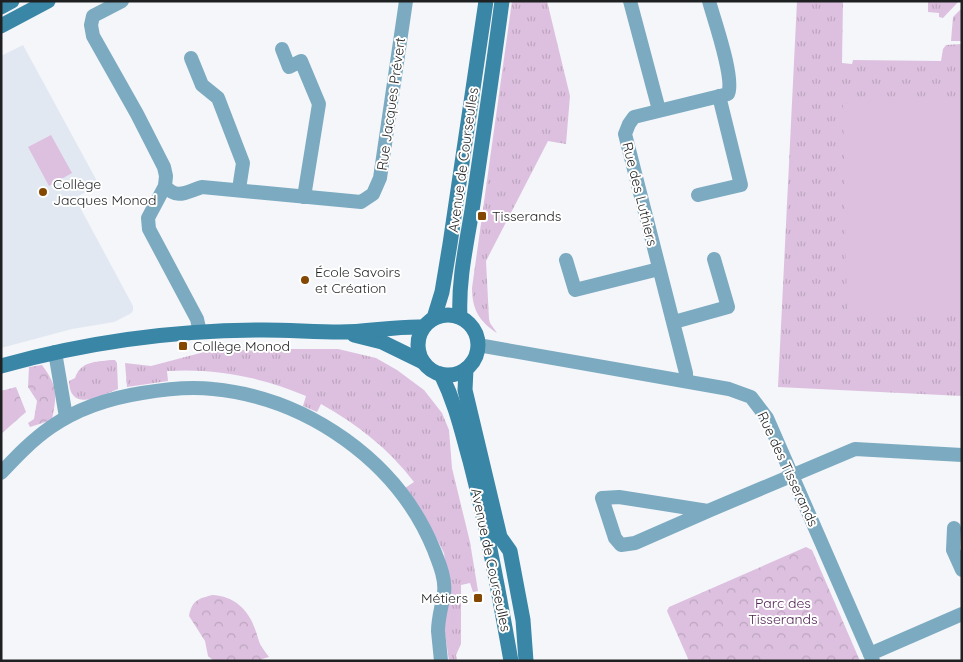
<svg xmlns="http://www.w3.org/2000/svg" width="963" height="662" viewBox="0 0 963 662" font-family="Quicksand,sans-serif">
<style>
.built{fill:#e2e8f2}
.grass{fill:url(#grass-tufts)}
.forest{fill:url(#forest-crowns)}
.garden{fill:#ddc0df}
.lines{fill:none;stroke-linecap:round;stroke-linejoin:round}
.street{stroke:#7cabc1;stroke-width:14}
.secondary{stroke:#3986a6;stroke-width:15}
.poi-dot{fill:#844802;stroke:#fff;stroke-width:2}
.labels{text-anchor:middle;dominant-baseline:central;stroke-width:4;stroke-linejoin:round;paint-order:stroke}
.street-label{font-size:14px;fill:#1f2021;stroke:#fff}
.poi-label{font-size:14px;fill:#1f2021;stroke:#fff;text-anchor:start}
.park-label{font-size:14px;fill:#512255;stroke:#fff}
</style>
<defs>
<pattern id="grass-tufts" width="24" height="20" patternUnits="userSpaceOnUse" patternTransform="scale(1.25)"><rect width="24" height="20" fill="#ddc0df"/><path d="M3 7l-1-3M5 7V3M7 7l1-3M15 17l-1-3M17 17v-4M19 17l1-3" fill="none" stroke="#bda5bf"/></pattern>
<pattern id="forest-crowns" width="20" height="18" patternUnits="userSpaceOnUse" patternTransform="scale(1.25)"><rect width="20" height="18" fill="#ddc0df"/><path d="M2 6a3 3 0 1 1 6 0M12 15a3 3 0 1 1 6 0" fill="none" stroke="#bda5bf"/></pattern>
</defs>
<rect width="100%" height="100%" fill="#f4f6fa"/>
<path class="built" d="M23 45 98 183 96 186 75 198 133 306V311L130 314 114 322 72 329 1 348V56Z"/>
<g class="grass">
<path d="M512 1H547L570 96 566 144 548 141 486 261 489 319 490 323 497 333C480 322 472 310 472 288Z"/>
<path d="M797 1H843L842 63 852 64 853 60 941 61 943 49 946 45 962 44V396L778 387Z"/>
<path d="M928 1H959L943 18 939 17V13L928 12Z"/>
<path d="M962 8V41H951L953 17Z"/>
<path d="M271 349H338L376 358 397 370 424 390 442 413 449 430 452 468 470 542 478 591 473 592 470 583 461 585V644L456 655 457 661H449L444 627 449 596 444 553 427 520 405 488 414 482C389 449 357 424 321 404L317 412 303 406 306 396C262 377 215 368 167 371L168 381 127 387 125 363 151 366 208 351Z"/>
<path d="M111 360H115L117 363 118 389C101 396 70 413 69 381L75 378C81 361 95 362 111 360Z"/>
</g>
<g class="forest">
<path d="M42 365C58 387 57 394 52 420L30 427 28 423 34 419 37 401 28 387 29 367Z"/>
<path d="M16 387 26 412 1 434V391Z"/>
<path d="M806 547 812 550 860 661H689L667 611 669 607Z"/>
<path d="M212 595C234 596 248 609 255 629 257 634 258 639 260 644 263 649 266 653 269 657L262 659 261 661H214L208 656 205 641 189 616C192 601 197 599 212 595Z"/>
</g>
<g class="garden">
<path d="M962 102V309L847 311 843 104Z"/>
<path d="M51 135 72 173 49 186 28 147Z"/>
<path d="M4 390 15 420 1 425V391Z"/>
<path d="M789 651 793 661H766V660Z"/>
</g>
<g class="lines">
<g class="street">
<path d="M122 1 93 16 91 25 93 36 137 114 164 167 166 176 165 186C177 200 186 192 202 187L361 202 373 194 380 178 406 1"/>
<path d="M630 1 659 110"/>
<path d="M282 49 289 67 301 61 319 104 304 197"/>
<path d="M191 58 202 85 218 98 243 163 239 189"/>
<path d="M165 186 148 218 149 229 197 319 200 332"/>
<path d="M698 195 741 185 719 96"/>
<path d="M566 260 575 290 659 269"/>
<path d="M674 322 728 307 714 259"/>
<path d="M478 345 729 389 751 397 767 418 873 661"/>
<path d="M55 352 66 417"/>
<path d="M686 381V373L625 134 629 124 634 117 728 94C735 78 714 20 709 1"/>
<path d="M1 473C16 457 32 440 51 427 77 409 110 398 142 393 165 389 189 386 213 389 307 398 398 461 434 550 439 563 446 579 444 593 442 606 438 618 438 631 439 641 440 651 441 661"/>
<path d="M708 511 635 543 621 545 615 538 602 498 619 497 708 511 855 449 962 455"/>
<path d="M954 528 953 550 962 570"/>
<path d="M870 654 962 614"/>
</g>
<g class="secondary">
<path d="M1 7 12 1"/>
<path d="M1 26 48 1"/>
<circle cx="448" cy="345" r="30"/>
<path d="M460 317C458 279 467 242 473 204 483 137 493 69 502 1"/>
<path d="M434 318 442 292 450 244 486 1"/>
<path d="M354 335 382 342 423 362"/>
<path d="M1 366C87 342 175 330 264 330 289 330 315 332 340 332 368 332 395 326 423 327"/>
<path d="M466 369 465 390 500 537 510 551 523 620 526 661"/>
<path d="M441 374C456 405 461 429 470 461 487 527 499 594 511 661"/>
</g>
</g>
<g class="poi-dot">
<circle cx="43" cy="192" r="5"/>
<rect x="477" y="211" width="10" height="10" rx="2.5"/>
<circle cx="305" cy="280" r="5"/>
<rect x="178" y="341" width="10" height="10" rx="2.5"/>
<rect x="473" y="593" width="10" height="10" rx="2.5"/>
</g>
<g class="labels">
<g class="street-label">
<text transform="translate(391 104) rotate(-82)">Rue Jacques Prévert</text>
<text transform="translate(463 160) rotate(-82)">Avenue de Courseulles</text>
<text transform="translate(640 194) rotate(76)">Rue des Luthiers</text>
<text transform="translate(788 469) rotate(65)">Rue des Tisserands</text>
<text transform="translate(491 560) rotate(78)">Avenue de Courseulles</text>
</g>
<g class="poi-label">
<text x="53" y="184">Collège<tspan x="53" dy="16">Jacques Monod</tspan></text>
<text x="492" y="216">Tisserands</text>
<text x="315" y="272">École Savoirs<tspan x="315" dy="16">et Création</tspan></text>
<text x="193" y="346">Collège Monod</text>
<text x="468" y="598" text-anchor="end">Métiers</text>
</g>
<g class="park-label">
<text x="783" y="603">Parc des<tspan x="783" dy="16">Tisserands</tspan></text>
</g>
</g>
<rect width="963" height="662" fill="none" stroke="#1f2021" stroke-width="5"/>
</svg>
